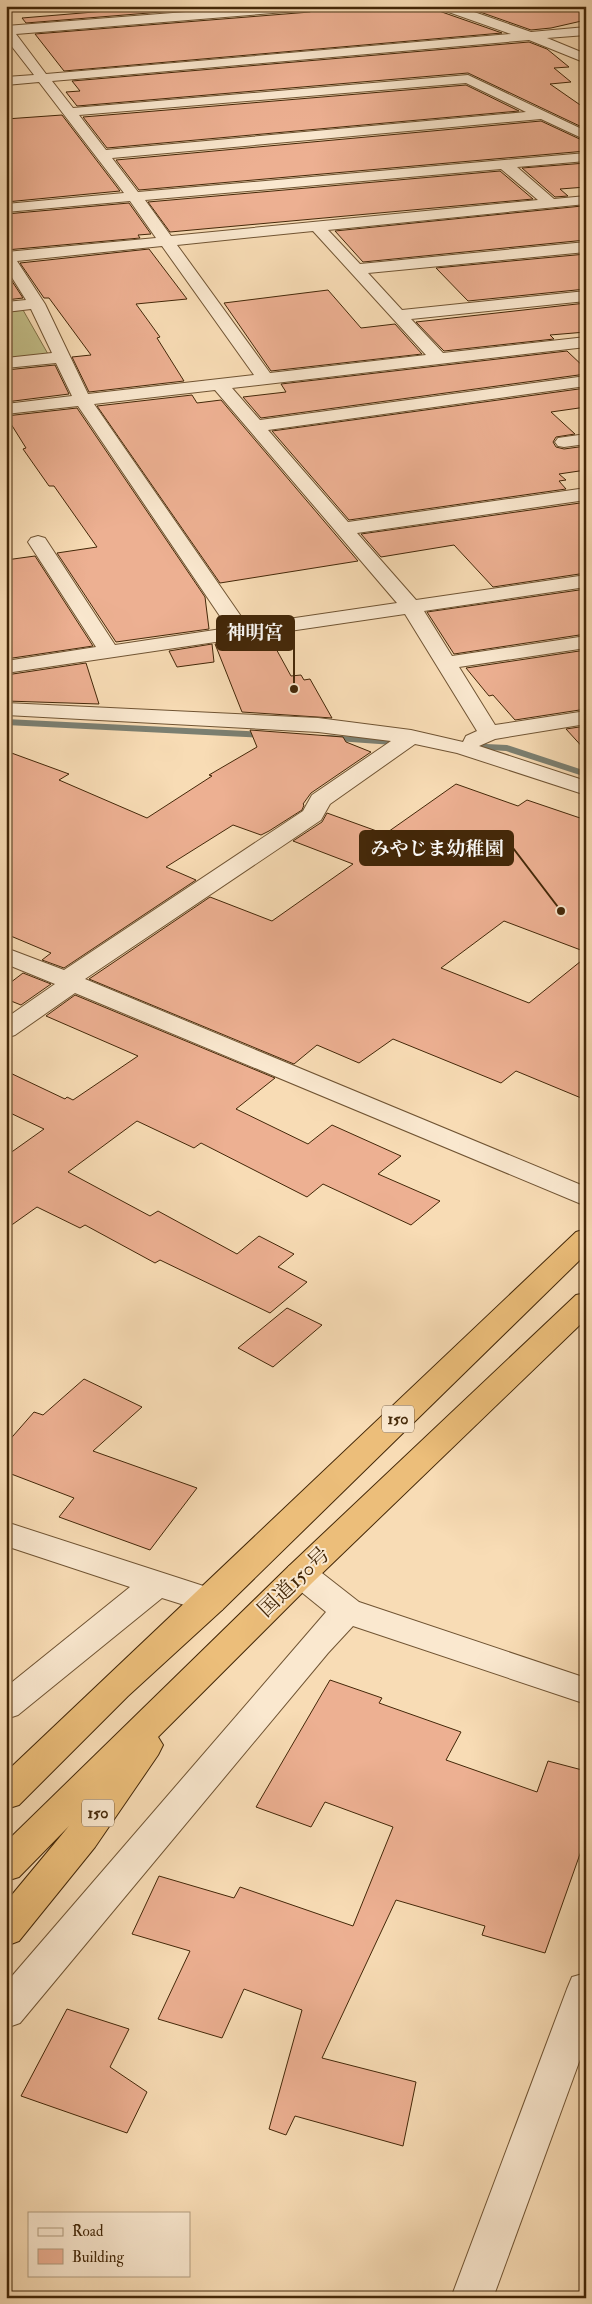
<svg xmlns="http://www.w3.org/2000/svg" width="592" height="2304" viewBox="0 0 592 2304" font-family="'IM FELL Double Pica','Noto Serif JP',serif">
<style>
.green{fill:#c3bf89;stroke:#837348}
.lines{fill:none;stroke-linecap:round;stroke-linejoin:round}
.stream{fill:#7b7f71;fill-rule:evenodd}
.building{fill:#edb092;stroke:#432708}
.minor-casing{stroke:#705433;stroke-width:2}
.highway-casing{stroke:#432708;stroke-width:2}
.minor{fill:#fae8cf;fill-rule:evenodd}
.highway{fill:#ecbe7a;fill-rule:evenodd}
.labels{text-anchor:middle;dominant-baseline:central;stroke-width:4;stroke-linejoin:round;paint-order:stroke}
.shield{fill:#fae8cf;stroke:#7a6144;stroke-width:1}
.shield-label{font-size:16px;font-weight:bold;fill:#432708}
.near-street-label{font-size:21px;fill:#432708;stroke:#fae8cf}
.leader{fill:none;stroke:#432708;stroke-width:2}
.callout-dot{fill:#432708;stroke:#fae8cf;stroke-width:2}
.callout{fill:#432708;stroke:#432708;stroke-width:2}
.callout-label{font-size:19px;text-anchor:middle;font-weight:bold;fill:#fff}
</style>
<rect width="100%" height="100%" fill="#f8dcb5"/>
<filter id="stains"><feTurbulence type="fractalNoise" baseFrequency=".004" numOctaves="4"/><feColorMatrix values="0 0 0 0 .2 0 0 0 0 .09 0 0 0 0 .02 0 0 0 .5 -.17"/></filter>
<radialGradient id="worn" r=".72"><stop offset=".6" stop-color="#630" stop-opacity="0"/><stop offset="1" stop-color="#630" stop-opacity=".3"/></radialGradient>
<path class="green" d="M23 310 48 354 6 358V312Z"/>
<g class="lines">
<g class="stream">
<path d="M6 719 268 732 273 735 268 738 6 725Z"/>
<path d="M327 735 407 740 412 743 407 746 323 740V736Z"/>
<path d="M465 743 507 745 586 771V777L506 751 461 748 460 746Z"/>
</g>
</g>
<g class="building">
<path d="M114 6H235L26 23 22 18 118 10Z"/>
<path d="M318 6H436L439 11 502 33 64 71 35 34 310 12Z"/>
<path d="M463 6H586V20L551 28 531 30Z"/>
<path d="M529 42 547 49 569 67 554 68 571 82 550 84 586 109V129L468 73 77 106 66 92 80 91 72 81Z"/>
<path d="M466 85 519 111 107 148 83 117Z"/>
<path d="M62 115 120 191 6 202V119Z"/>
<path d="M541 121 586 142V151L139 190 116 160Z"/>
<path d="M586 163V187L560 189 568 196 555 197 522 168Z"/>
<path d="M500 171 533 199 170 232 148 202Z"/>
<path d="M129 203 151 234 138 235 140 238 6 250V214Z"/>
<path d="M582 206 586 209V240L363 262 335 231Z"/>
<path d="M149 249 187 299 136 304 160 337 157 338 184 381 89 392 72 357 91 355 49 298H44L20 263Z"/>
<path d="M586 254V289L468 301 436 268Z"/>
<path d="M6 272 23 298 6 300Z"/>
<path d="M328 290 361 328 395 324 422 354 271 371 224 303Z"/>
<path d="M586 303V332L550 335 554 339 444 351 416 322Z"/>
<path d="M567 351 586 369V374L261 418 243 397 286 392 281 384Z"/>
<path d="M55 365 69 394 6 402V370Z"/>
<path d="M586 388V407L551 412 575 434 556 437 553 442 556 447 564 449 586 446V470L559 474 566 480 559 481 566 489 349 520 272 431Z"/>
<path d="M192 395 197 403 221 400 358 561 220 583 97 406Z"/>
<path d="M77 408 205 597 209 629 116 642 57 553 97 547 54 486H49L23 449 26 448 6 416Z"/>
<path d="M580 503 586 509V573L493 587 454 545 381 557 361 534Z"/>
<path d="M35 556 93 646 6 659V560Z"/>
<path d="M586 589V634L454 654 427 612Z"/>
<path d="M269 636 291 676 301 675 304 680 310 679 332 718 242 712 215 644Z"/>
<path d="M212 644 214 662 177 667 169 651Z"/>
<path d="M586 650V709L515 720 493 695 489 696 466 668Z"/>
<path d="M86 663 99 704 6 701V675Z"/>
<path d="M586 726V751L566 729Z"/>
<path d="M250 730 343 737 346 742 371 752 311 793 303 804 304 805 302 810 269 831 261 835 233 825 166 867 196 880 64 968 42 960 51 953 6 934V751L69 774 59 780 147 818 212 776 209 775 257 747Z"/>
<path d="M456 784 518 806 527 800 586 820V952L504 921 441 968 529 1003 586 957V1100L516 1071 501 1083 393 1039 359 1063 317 1045 294 1064 89 979 210 897 272 921 353 864 293 841 322 822 327 813 385 834Z"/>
<path d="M23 973 51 984 21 1005 6 999V986Z"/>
<path d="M75 995 275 1078 236 1109 308 1144 332 1125 401 1156 378 1174 440 1201 411 1225 323 1184 307 1197 201 1143 194 1148 137 1121 68 1172 150 1216 158 1211 237 1254 259 1236 294 1254 278 1267 307 1282 270 1313 160 1260 155 1263 85 1225 80 1228 37 1207 6 1229V1156L44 1129 6 1111V1071L65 1099 67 1097 73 1100 138 1056 46 1016Z"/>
<path d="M287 1308 322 1325 273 1367 238 1348Z"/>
<path d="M84 1379 142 1407 93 1451 197 1488 150 1550 59 1517 74 1498 6 1472V1444L34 1412 43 1415Z"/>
<path d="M330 1680 382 1698 379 1703 461 1732 446 1760 537 1792 548 1761 586 1771V1837L545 1953 482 1935 485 1926 396 1900 322 2058 416 2082 403 2146 295 2116 286 2135 269 2129 302 2010 244 1989 222 2038 158 2019 190 1951 132 1934 159 1876 234 1898 240 1887 353 1926 393 1827 325 1802 311 1827 256 1807Z"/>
<path d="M67 2009 129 2029 110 2067 147 2092 127 2133 21 2096Z"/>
</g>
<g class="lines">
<defs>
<g id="minor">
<path d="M262 6H316L310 10 16 34 46 74 511 34 440 9 438 6H457L531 32 586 27V35L547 38 586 54V63L529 40 52 81 73 108 468 75 586 131V140L541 119 112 158 138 192 586 153V161L517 167 554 199 586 196V204L328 230 360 264 586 242V252L368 273 402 310 586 291V301L411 319 443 353 586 337V347L232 388 260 420 586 376V386L268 430 348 522 586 488V500L357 533 416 600 586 575V587L424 611 452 656 586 636V648L459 667 495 725 586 711V724L495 739 479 746 586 781V795L457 753 415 744 330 804 321 820 85 979 586 1187V1206L75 993 15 1035 6 1038V1018L55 984 6 964V948L64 970 303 811 312 795 391 741 318 732 6 715V703L318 718 411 730 463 742 466 736 477 731 405 614 6 673V661L96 647 28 542 31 538 38 536 45 538 115 645 228 628 78 406 6 414V404L72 396 56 363 6 368V358L52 353 31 309 6 312V302L26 300 6 268V252L156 238 130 201 6 212V204L124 193 39 82 6 85V77L34 75 6 39V26ZM466 83 526 112 106 150 79 115ZM501 169 538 200 171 236 145 200ZM313 231 426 355 270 373 177 245ZM162 246 254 375 88 394 45 304 17 261ZM215 390 397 603 247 625 94 404Z"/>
<path d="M586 434V444L564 447 558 446 555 442 558 438Z"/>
<path d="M6 1522 222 1592 227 1601 222 1610 210 1613 162 1598 18 1715 6 1719V1687L130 1587 6 1546Z"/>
<path d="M301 1562 313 1566 359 1602 586 1678V1704L353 1626 328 1653 20 2023 6 2028V1983L326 1612 289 1582 284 1574 289 1566Z"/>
<path d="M586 1973V2043L493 2298H451L567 1989 572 1977Z"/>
</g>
<g id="highway">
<path d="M586 1229V1254L222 1610 128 1696 19 1805 6 1809V1772L576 1232Z"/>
<path d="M586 1293V1319L313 1582 158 1737 163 1745 158 1755 95 1847 19 1941 6 1946V1902L69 1826 19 1877 6 1881V1842L289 1566 576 1295Z"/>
</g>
</defs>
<use href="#minor" class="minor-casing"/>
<use href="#highway" class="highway-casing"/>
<use href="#minor" class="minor"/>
<use href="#highway" class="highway"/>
</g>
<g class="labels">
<g class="shield">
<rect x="382" y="1405.5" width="32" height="27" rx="4"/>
<rect x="82" y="1799.5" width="32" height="27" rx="4"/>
</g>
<g class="shield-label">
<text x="398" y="1419">150</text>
<text x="98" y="1813">150</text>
</g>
<g class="near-street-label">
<text transform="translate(294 1582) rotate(-44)">国道150号</text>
</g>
</g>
<path class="leader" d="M294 689L294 633M561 911L513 848"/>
<g class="callout-dot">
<circle cx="294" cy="689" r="5"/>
<circle cx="561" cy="911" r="5"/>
</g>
<g class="callout">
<rect x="217" y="616" width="77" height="34" rx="5"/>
<rect x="360" y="831" width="153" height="34" rx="5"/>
</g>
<g class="callout-label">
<text x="255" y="639">神明宮</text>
<text x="437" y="855">みやじま幼稚園</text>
</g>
<rect width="592" height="2304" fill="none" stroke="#f8dcb5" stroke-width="25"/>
<rect x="8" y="8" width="577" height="2289" fill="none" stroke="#432708" stroke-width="2.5"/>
<rect x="12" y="12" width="567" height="2279" fill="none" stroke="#432708"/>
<rect x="28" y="2212" width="162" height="65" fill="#fae8cf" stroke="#b19b7f"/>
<rect x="38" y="2228" width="25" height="8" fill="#fae8cf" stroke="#b19b7f"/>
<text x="72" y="2236" font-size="15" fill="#432708">Road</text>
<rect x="38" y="2249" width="25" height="15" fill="#edb092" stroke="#b19b7f"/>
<text x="72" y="2262" font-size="15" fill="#432708">Building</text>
<rect width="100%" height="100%" filter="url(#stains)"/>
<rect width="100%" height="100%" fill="url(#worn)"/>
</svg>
